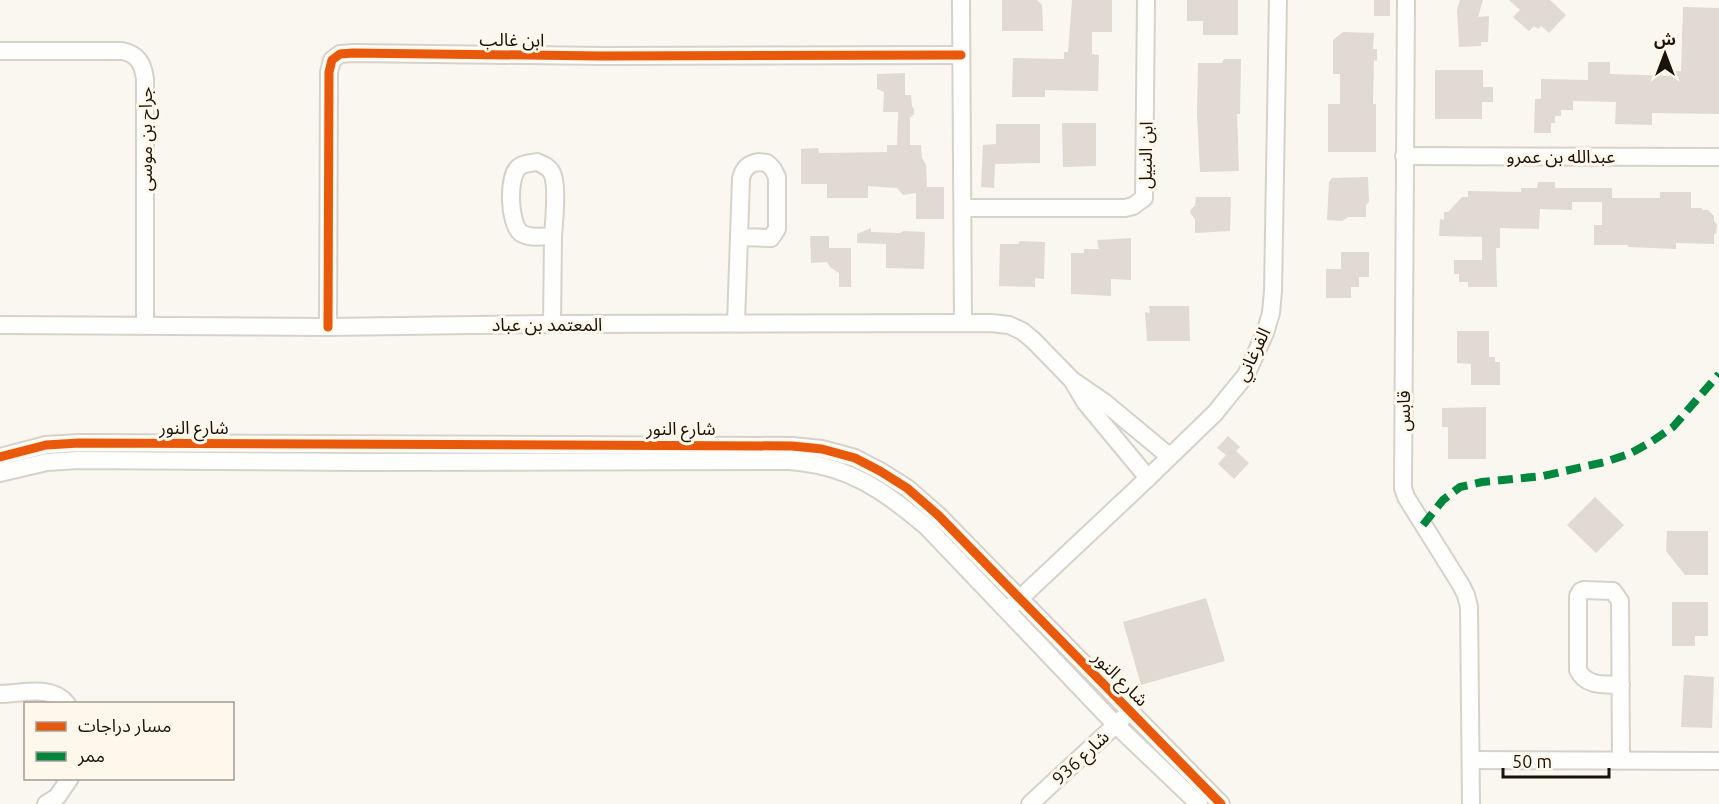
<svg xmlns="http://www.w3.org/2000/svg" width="1719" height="804" viewBox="0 0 1719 804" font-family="Ubuntu,'Noto Sans Arabic',sans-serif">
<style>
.building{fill:#e0dad2}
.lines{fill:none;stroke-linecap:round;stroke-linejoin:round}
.minor-casing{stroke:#d6d2ca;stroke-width:20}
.minor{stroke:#fefefd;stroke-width:16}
.quiet{stroke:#00873e;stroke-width:8;stroke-dasharray:15 8;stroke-linecap:butt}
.cycleway-casing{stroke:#fef8ec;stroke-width:13}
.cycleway{stroke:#e8590c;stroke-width:9}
.labels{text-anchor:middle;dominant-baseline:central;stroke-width:6;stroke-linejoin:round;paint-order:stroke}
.street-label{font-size:18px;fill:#191308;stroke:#fef8ec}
</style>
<rect width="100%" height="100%" fill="#faf7f0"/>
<g class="building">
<path d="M1002 0H1037L1042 5 1043 31H1002Z"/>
<path d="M1072 0H1112V32H1092V54L1099 55 1098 91 1045 90V97H1012L1013 58 1064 59V52H1068Z"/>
<path d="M1187 0H1238V35H1203V21H1187Z"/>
<rect x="1374" y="0" width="16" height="16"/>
<path d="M1460 0H1483L1478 17 1489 16 1488 42H1481V46L1459 47 1457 10Z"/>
<path d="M1509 0H1550L1566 15 1549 33 1541 26 1538 29 1534 26 1529 31 1513 17 1520 10Z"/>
<path d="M1683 7 1719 8V114L1652 113V125L1615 124 1616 102 1573 101V110H1561V116H1555V123H1551V133H1534L1535 99H1541V79L1588 80V62H1610V74L1674 76V71H1681Z"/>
<path d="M1343 32 1374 33 1373 49H1377V61L1374 60 1373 104H1376V152H1328V104H1340V74H1333V40Z"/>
<path d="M1224 59H1241L1240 114H1237L1239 171 1200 172 1197 114 1198 63H1222Z"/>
<path d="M1435 70H1483V87H1493V102H1482V119H1435Z"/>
<path d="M905 73V95H911L912 106 914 109V114L910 118V145H921L922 158 926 165 927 187H944V219H916V193L903 195 897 188 868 186V198H827V184H801V149L818 148 819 153 887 152V145H897L898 112H883L884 92 877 89V74Z"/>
<path d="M1062 123H1096V166L1063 167Z"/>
<path d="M996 124H1040V163L995 164 994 188 981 187 983 145 996 144Z"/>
<path d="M1368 177 1369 202 1366 205V217H1348L1342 221 1327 220 1329 182 1332 178Z"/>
<path d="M1538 182H1555V188H1612V198H1660V192H1691V208H1702V210H1708L1714 216V221L1717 225 1716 233 1714 235V244L1676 243V249L1628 247V245H1594V225H1602V202H1572V210L1540 209 1539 229 1500 228V248H1496L1497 287H1468V282H1459V274H1454V260H1482V237L1439 236 1440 219 1444 220V212H1448L1462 197H1468V191L1521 192V188H1537Z"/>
<path d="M1196 197H1231L1230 231 1195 233V219L1190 213 1191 209 1195 206Z"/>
<path d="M871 228V232L900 233 903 231 925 232 924 269 886 268V244L857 243V234Z"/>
<path d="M810 236H829V248H851V287H839V273L830 267 827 262 811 263Z"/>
<path d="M1131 238V280L1111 279V296L1071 294V253H1084V249H1099L1097 240Z"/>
<path d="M1020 241 1045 242 1044 279 1035 278V287L999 286 1000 244H1018Z"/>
<path d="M1341 252H1369V277H1359V287H1351V298H1326V269H1341Z"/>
<path d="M1149 306H1189L1190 341H1147L1145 312 1150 313Z"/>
<path d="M1457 331H1489V357H1495V362H1500V385H1471V364L1457 363Z"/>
<path d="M1486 407V459H1448V427H1442V408Z"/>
<path d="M1228 436 1240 447 1236 451 1249 463 1234 479 1218 464 1226 455 1217 448Z"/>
<path d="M1595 497 1624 525 1596 553 1567 525Z"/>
<path d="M1667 531H1708V575H1685L1666 551Z"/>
<path d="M1206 598 1225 661 1141 685 1123 622Z"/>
<path d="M1672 602H1708V636H1695V646H1672Z"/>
<path d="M1684 675 1714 677 1712 728 1681 727Z"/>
</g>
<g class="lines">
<defs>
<g id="minor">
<path d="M961 0 963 323"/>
<path d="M1406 0 1403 488 1406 497 1461 585 1466 595 1469 607 1471 804"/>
<path d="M0 51H122C138 54 143 64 145 79V325"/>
<path d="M1404 156 1719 157"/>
<path d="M537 162C544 165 549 167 552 173 558 185 554 222 553 236 543 236 530 239 521 233 509 224 507 177 519 167 524 163 532 163 537 162Z"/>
<path d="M758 162 767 163 773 169 777 177V229L771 238 739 237 741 178C744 168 748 164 758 162Z"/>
<path d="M963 208H1125L1133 206 1144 198 1146 0"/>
<path d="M736 323 739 237"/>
<path d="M552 324 553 236"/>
<path d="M0 325 328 327 552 324 991 323 1009 325 1022 331 1033 340 1072 380 1085 402 1148 478"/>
<path d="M328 327 329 72 332 60 340 54 353 53 602 56 961 55"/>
<path d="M1075 382 1104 402 1169 456"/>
<path d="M0 457 46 445 79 443 792 446 822 449 855 458 880 471 907 488 938 515 1221 804"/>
<path d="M0 473 47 462 79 460 363 462 789 461C800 462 811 463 822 466 863 475 895 500 927 527L1115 724 1199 804"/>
<path d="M1012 606 1148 478 1215 413 1232 392 1246 375 1265 333 1271 313 1273 291 1278 0"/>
<path d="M0 694C22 694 51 684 67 704"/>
<path d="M1471 760 1719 761"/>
<path d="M1621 760 1620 601 1613 591 1584 590 1581 591 1578 596V670C1586 687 1605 684 1621 685"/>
<path d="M46 804 57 797 70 778"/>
<path d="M1030 804 1123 718"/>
</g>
</defs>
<use href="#minor" class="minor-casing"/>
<use href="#minor" class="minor"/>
<path class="quiet" d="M1423 525 1443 500 1460 487 1482 482 1543 476 1605 462 1629 454 1651 442 1673 427 1719 374"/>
<defs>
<g id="cycleway">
<path d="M328 327 329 72 332 60 340 54 353 53 602 56 961 55"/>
<path d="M0 457 46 445 79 443 792 446 822 449 855 458 880 471 907 488 938 515 1221 804"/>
</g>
</defs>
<use href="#cycleway" class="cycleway-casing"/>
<use href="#cycleway" class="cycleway"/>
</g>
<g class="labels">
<g class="street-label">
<text transform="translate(512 39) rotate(1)">ابن غالب</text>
<text transform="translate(145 139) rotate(-90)">جراح بن موسى</text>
<text transform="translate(1145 155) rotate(-89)">ابن النبيل</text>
<text x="1561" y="156">عبدالله بن عمرو</text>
<text x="547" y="324">المعتمد بن عباد</text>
<text transform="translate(1252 354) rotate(-64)">الفرغاني</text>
<text transform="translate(1403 411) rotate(-90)">قابس</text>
<text x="194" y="427">شارع النور</text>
<text x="681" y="428">شارع النور</text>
<text transform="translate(1121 678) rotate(45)">شارع النور</text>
<text transform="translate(1080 757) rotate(-43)">شارع 936</text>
</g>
</g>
<rect x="24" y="702" width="210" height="78" fill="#fef8ec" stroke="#a29c91" stroke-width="1.5"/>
<rect x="36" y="722" width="30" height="9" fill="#e8590c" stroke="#a29c91" stroke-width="1.5"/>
<text x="78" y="732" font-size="18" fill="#191308">مسار دراجات</text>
<rect x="36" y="752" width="30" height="9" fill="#00873e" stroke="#a29c91" stroke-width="1.5"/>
<text x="78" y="762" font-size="18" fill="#191308">ممر</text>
<g transform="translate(1665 54)" stroke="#fef8ec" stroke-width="4.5" paint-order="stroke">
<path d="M0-4.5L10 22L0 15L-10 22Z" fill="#191308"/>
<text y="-9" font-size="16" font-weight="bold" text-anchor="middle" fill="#191308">ش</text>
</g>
<path d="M1503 768v9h106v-9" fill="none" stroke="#191308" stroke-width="3"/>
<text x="1512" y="768" font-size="18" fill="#191308" stroke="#fef8ec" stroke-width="4.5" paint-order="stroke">50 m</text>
</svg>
